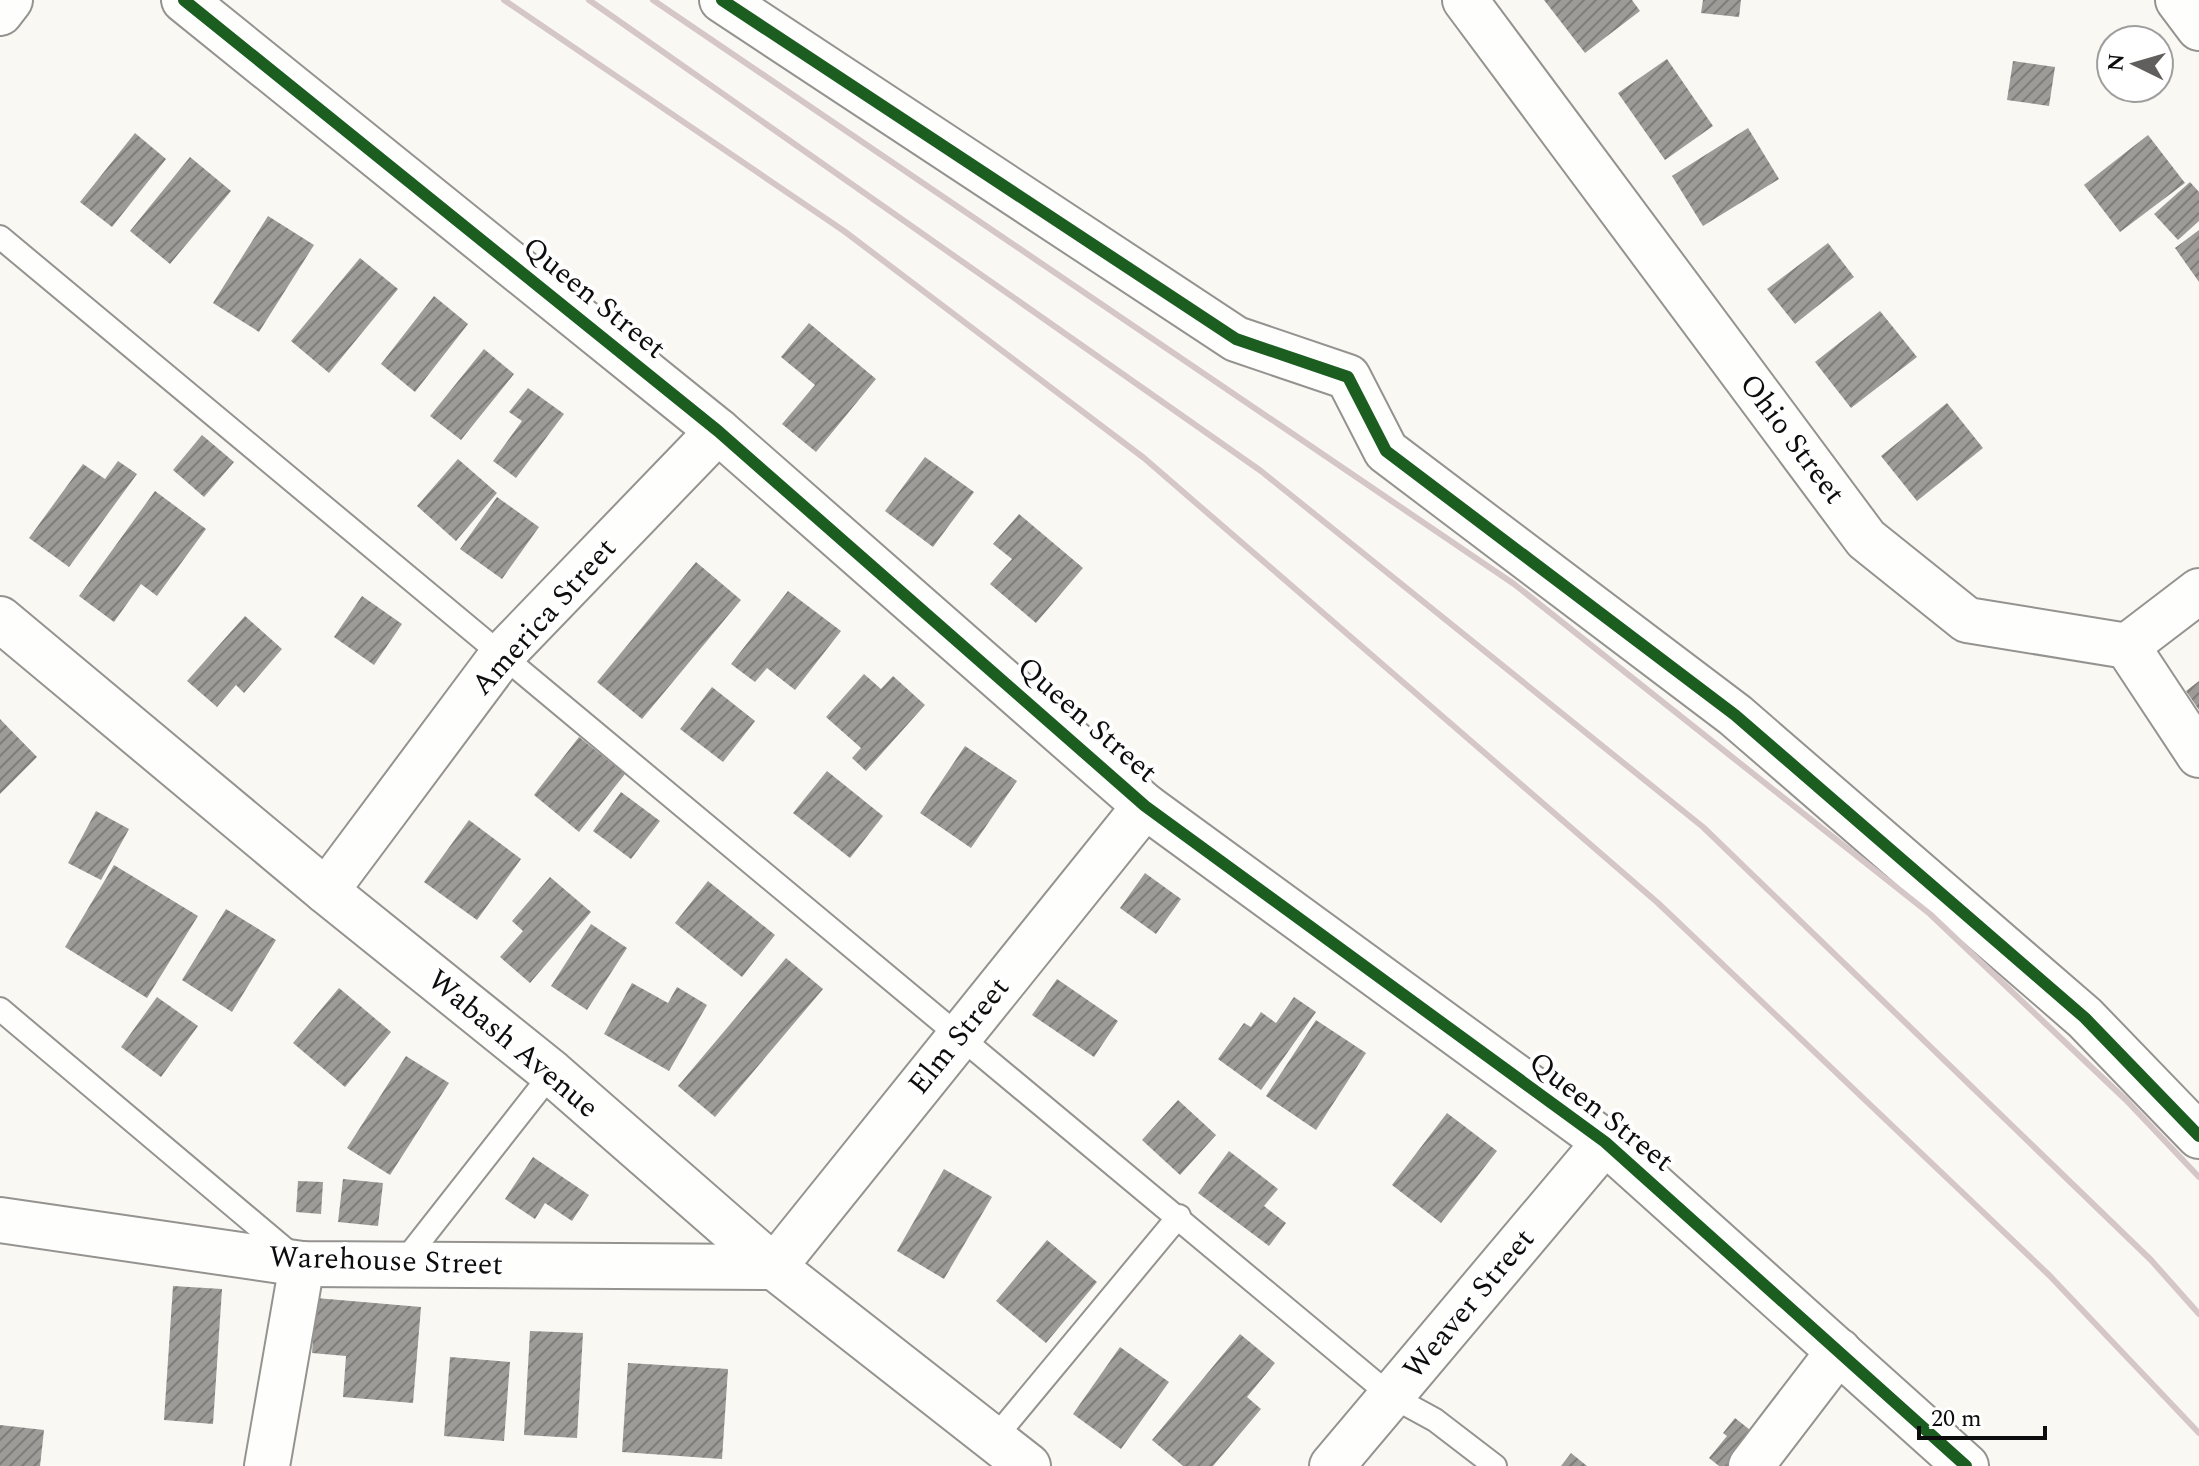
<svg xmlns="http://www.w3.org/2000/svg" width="2199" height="1466" viewBox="0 0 2199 1466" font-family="Spectral,serif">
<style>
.building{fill:url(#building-hatch)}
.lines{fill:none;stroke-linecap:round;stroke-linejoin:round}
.service-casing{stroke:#949390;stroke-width:26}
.minor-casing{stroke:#949390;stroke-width:48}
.service{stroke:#fefefd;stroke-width:22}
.minor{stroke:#fefefd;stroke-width:44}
.rail{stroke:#d5c7c7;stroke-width:6}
.cycleway-casing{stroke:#fff;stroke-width:17}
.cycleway{stroke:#1b5e20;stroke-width:12}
.labels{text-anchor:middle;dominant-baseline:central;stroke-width:8;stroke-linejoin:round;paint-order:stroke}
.street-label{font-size:30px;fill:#0d0d0d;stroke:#fff}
</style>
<defs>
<pattern id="building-hatch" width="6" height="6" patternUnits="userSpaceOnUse" patternTransform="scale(2)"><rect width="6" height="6" fill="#9d9b98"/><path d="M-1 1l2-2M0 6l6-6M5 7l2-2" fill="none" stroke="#7e7d7a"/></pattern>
</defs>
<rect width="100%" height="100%" fill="#faf8f2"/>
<g class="building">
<path d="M1544 0H1632L1640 11 1585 53Z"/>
<path d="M1703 0H1741L1739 17 1701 13Z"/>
<path d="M1667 59 1713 126 1665 160 1618 93Z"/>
<path d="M2013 61 2055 67 2049 106 2007 100Z"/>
<path d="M1748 128 1779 179 1703 226 1672 176Z"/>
<path d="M135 133 166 159 112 227 80 202Z"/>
<path d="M2148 135 2185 183 2120 232 2084 185Z"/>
<path d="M190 157 231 191 170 264 130 231Z"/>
<path d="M2190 182 2199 192V221L2178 240 2154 214Z"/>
<path d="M268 216 314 245 259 332 213 303Z"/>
<path d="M2199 230V282L2175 248Z"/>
<path d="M1828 243 1854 277 1795 324 1767 289Z"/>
<path d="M360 258 398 289 329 373 291 341Z"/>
<path d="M434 296 468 324 415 392 381 364Z"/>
<path d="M1880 311 1917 357 1851 408 1815 362Z"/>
<path d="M809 323 876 379 816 452 782 424 815 385 781 357Z"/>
<path d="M484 349 514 374 461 440 430 416Z"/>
<path d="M528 388 564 414 516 478 493 461 522 421 509 412Z"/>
<path d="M1947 403 1983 448 1917 501 1881 456Z"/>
<path d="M202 435 234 462 204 497 173 470Z"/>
<path d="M925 457 974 492 933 547 885 511Z"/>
<path d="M458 459 497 493 456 541 417 506Z"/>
<path d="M118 461 137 474 69 567 29 538 83 464 105 479Z"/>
<path d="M155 491 206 529 157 596 141 584 114 622 79 596Z"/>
<path d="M497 497 539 527 502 579 460 549Z"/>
<path d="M1019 514 1083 568 1036 623 990 584 1012 559 993 544Z"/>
<path d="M696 562 741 600 642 719 597 682Z"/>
<path d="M788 591 841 631 795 690 767 668 755 682 731 664Z"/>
<path d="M362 596 402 624 374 665 334 637Z"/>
<path d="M245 616 282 649 244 693 236 685 217 707 187 681Z"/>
<path d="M864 674 881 689 893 676 925 705 866 771 852 758 861 748 826 717Z"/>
<path d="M2199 681V710L2186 691Z"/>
<path d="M712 687 755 721 723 762 680 729Z"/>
<path d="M0 719 37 757 0 794Z"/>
<path d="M579 737 625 774 579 832 534 795Z"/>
<path d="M965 746 1017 781 971 848 920 813Z"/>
<path d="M827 771 883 816 850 858 793 813Z"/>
<path d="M621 792 660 821 631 859 593 831Z"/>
<path d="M96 811 129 829 101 880 68 863Z"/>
<path d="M469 820 521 859 477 920 424 882Z"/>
<path d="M114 865 198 916 147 998 65 947Z"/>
<path d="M1145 873 1181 899 1156 934 1120 908Z"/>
<path d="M550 877 591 912 530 983 500 957 523 931 512 921Z"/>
<path d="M708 881 775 935 742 977 675 923Z"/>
<path d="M226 909 276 940 232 1012 182 980Z"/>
<path d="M591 924 627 948 587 1010 551 986Z"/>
<path d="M786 958 823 989 715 1117 678 1086Z"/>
<path d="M1057 979 1118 1021 1094 1057 1032 1015Z"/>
<path d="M632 983 668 1003 677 987 707 1005 669 1071 604 1034Z"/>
<path d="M339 988 391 1032 345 1087 293 1043Z"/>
<path d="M157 997 198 1026 161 1077 121 1047Z"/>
<path d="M1294 997 1316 1012 1261 1090 1218 1059 1244 1023 1251 1027 1261 1012 1276 1023Z"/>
<path d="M1316 1020 1366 1053 1316 1130 1266 1096Z"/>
<path d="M406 1056 449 1083 390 1175 347 1148Z"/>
<path d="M1178 1100 1216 1135 1180 1175 1142 1140Z"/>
<path d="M1447 1113 1497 1151 1441 1223 1392 1185Z"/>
<path d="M1229 1151 1278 1189 1264 1206 1286 1223 1269 1246 1198 1193Z"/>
<path d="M533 1157 589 1195 572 1221 545 1203 535 1219 505 1199Z"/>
<path d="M944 1169 992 1197 944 1279 897 1251Z"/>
<path d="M343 1179 383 1183 378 1226 338 1222Z"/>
<path d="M298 1181 323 1182 321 1214 296 1212Z"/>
<path d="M1047 1240 1097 1282 1046 1343 996 1301Z"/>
<path d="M173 1286 222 1289 213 1424 164 1420Z"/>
<path d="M316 1298 421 1307 413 1403 343 1397 346 1356 312 1353Z"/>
<path d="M530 1331 583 1333 577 1438 524 1435Z"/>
<path d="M1240 1334 1275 1363 1247 1397 1261 1409 1213 1466H1183L1152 1440Z"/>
<path d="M1120 1347 1169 1382 1121 1449 1073 1414Z"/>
<path d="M450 1357 510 1362 504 1441 444 1436Z"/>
<path d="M628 1363 728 1369 722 1459 622 1452Z"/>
<path d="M1735 1418 1764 1441 1744 1466H1719L1709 1458 1727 1436 1723 1433Z"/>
<path d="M0 1425 44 1430 40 1466H0Z"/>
<path d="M1571 1453 1587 1466H1561Z"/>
</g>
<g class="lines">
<defs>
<g id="service">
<path d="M0 237 1391 1396 1435 1420 1495 1466"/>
<path d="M0 1009 293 1256"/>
<path d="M402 1264 552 1073"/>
<path d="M993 1440 1179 1216"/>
</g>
<g id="minor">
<path d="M184 0 718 431 1145 806 1605 1142 1966 1466"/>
<path d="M722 0 1236 339 1348 377 1386 451 1735 715 2085 1018 2199 1136"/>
<path d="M1465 0 1866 539 1967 620 2127 646 2199 755"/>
<path d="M2178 0 2199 28"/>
<path d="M0 13 10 0"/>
<path d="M0 619 326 891 552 1073 774 1267 1028 1466"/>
<path d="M2127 646 2199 591"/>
<path d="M326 891 502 655 718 431"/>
<path d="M0 1220 302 1264 774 1267 1145 806"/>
<path d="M267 1466 302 1264"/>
<path d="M1332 1466 1605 1142"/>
<path d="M1751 1466 1839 1351"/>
</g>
</defs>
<use href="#service" class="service-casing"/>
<use href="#minor" class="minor-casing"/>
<use href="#service" class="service"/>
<use href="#minor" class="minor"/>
<g class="rail">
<path d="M504 0 844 231 1144 458 1658 903 2049 1275 2199 1433"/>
<path d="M589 0 1261 471 1703 827 2151 1260 2199 1314"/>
<path d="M653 0 1514 584 1930 914 2126 1100 2199 1177"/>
</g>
<defs>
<g id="cycleway">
<path d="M184 0 718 431 1145 806 1605 1142 1966 1466"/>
<path d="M722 0 1236 339 1348 377 1386 451 1735 715 2085 1018 2199 1136"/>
</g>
</defs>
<use href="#cycleway" class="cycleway-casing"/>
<use href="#cycleway" class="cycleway"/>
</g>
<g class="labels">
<g class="street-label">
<text transform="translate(594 298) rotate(39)">Queen Street</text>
<text transform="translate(1792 439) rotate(53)">Ohio Street</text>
<text transform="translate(544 617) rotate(-48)">America Street</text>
<text transform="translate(1087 720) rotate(41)">Queen Street</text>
<text transform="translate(959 1036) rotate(-51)">Elm Street</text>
<text transform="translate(513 1044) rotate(40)">Wabash Avenue</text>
<text transform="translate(1601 1112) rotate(38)">Queen Street</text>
<text transform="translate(386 1261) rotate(2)">Warehouse Street</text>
<text transform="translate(1469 1304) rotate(-50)">Weaver Street</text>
</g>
</g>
<g transform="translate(2135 64) rotate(275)"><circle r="38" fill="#ffffff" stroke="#9e9e9e" stroke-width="2"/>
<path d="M0-6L14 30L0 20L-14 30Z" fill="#605f5d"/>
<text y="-12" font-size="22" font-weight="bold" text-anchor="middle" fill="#0d0d0d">N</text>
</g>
<path d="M1919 1426v12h126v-12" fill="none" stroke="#0d0d0d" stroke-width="4"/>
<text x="1931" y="1426" font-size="24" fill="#0d0d0d" stroke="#ffffff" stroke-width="6" paint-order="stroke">20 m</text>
</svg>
